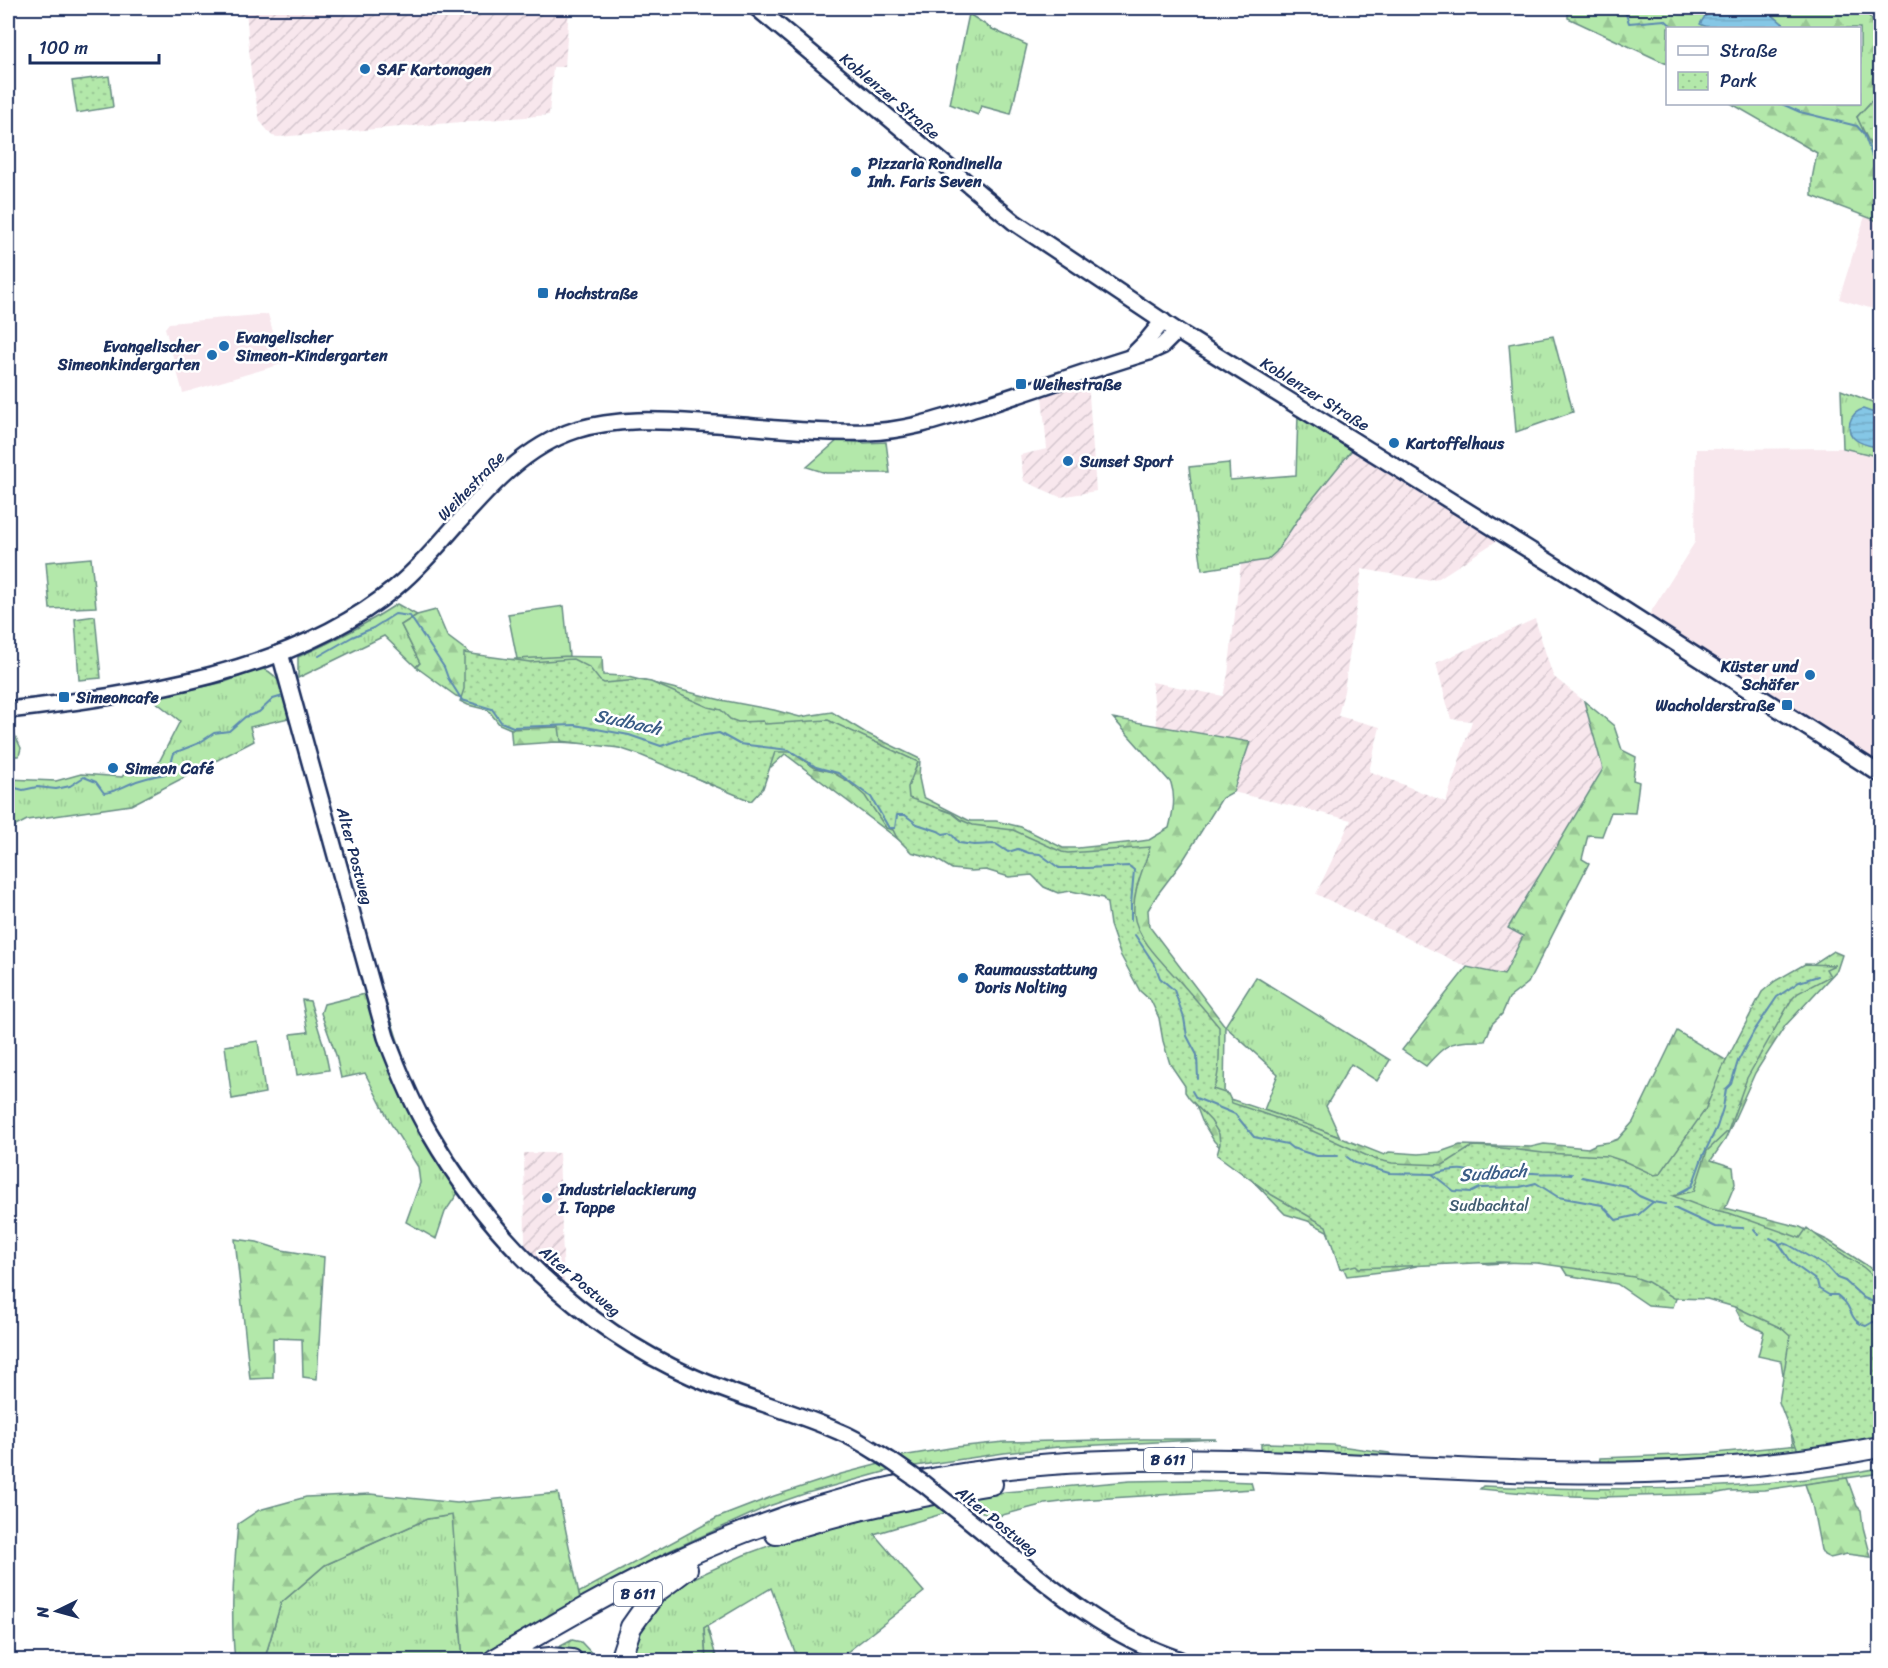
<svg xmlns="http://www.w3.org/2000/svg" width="1888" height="1668" viewBox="0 0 1888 1668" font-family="Sriracha,sans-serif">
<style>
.built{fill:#f8e7ed}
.industrial{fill:url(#industrial-furrows)}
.grass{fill:url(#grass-tufts);stroke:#678c84;stroke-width:1.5}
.forest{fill:url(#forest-firs);stroke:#678c84;stroke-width:1.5}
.park{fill:url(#park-dots);stroke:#678c84;stroke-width:1.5}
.garden{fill:#b3e8aa;stroke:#678c84;stroke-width:1.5}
.water{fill:url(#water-rules);stroke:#5b8ab0;stroke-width:1.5}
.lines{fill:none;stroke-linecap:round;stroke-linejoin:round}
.stream{stroke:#5b8ab0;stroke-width:2}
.secondary-casing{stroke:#1b2f5e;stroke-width:20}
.highway-casing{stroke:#1b2f5e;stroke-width:24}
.secondary{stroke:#fff;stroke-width:15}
.highway{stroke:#fff;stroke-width:20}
.secondary-bridge-casing{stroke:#1b2f5e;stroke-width:20;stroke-linecap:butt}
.secondary-bridge{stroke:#fff;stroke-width:15}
.poi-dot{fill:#1f6fb2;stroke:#fff;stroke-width:2}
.labels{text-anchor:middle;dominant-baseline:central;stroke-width:5;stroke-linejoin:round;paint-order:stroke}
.shield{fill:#fff;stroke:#5f6d8e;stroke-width:1.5}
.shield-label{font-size:15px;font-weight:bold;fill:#1b2f5e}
.poi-label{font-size:16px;font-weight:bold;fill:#1b2f5e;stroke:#fff;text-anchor:start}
.street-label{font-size:16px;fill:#1b2f5e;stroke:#fff}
.park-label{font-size:16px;fill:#415d71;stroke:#fff}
.water-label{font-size:18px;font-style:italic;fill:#3b5d87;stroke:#fff}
</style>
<defs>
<pattern id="industrial-furrows" width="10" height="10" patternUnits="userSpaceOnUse" patternTransform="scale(1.5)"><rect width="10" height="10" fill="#f8e7ed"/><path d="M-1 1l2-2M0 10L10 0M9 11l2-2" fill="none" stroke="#d4c6ce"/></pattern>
<pattern id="grass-tufts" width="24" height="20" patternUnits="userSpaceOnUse" patternTransform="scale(1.5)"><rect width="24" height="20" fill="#b3e8aa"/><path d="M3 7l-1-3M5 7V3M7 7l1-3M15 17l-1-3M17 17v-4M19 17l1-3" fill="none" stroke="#99c795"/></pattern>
<pattern id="forest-firs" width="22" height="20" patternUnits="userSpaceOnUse" patternTransform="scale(1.5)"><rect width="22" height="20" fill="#b3e8aa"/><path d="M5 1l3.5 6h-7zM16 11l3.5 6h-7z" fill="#99c795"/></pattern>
<pattern id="park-dots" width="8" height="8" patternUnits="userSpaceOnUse" patternTransform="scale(1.5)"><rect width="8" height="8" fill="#b3e8aa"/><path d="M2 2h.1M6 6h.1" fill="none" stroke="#99c795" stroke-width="1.8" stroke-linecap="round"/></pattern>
<pattern id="water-rules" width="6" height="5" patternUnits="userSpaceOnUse" patternTransform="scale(1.5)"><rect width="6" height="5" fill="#85c7e6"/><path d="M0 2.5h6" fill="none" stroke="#72abc8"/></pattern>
</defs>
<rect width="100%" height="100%" fill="#fff"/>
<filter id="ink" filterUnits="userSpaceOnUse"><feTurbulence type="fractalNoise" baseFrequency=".0167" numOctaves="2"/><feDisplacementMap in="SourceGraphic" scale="12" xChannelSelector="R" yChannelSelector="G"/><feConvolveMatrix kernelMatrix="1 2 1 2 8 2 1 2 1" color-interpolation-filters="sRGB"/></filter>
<g filter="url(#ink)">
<g class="built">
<path d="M1865 216 1880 222V311L1839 299Z"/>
<path d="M268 314 282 364 183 393 165 328 169 323Z"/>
<path d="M1843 448 1880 457V767L1647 618 1695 542 1696 449Z"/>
</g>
<g class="industrial">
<path d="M246 8H569L565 67H553L549 115 278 137 272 136 260 121 251 74Z"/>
<path d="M1088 381 1096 491 1060 497 1024 481 1020 455 1047 449 1042 395Z"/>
<path d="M1352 450 1498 540 1439 578 1426 580 1362 569 1344 691 1338 716 1380 727 1369 771 1446 802 1472 721 1451 719 1436 663 1535 619 1550 667 1554 677 1584 701 1603 769 1508 928 1523 936 1504 975 1467 967 1316 894 1351 820 1233 792 1249 742 1157 726 1152 682 1223 696 1228 674 1241 563 1267 560 1276 552 1306 507Z"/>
<path d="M524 1153H559L564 1283 525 1247Z"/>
</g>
<g class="grass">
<path d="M969 14 992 29 1027 45 1011 114 981 106 978 115 950 104Z"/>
<path d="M1553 336 1573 412 1516 432 1509 344Z"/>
<path d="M1841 390 1880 405V457L1843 448Z"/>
<path d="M1298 415 1352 450 1306 507 1276 552 1267 560 1202 570 1189 467 1229 463 1230 480 1296 475Z"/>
<path d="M838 440 865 443 886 442 890 473H826L807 467Z"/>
<path d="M91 558 96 607 50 609 46 562Z"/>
<path d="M397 604 417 615 401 625 420 663 416 667 384 636 298 678V657C332 642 365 625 397 604Z"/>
<path d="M264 669C282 676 288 700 293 717L250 727 254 741 131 805 27 820 8 830V779L56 781 81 774 122 777 128 769 158 764 180 721 151 698 225 682 257 670Z"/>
<path d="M8 721 21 748 19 756H13L8 747Z"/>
<path d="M1256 977 1390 1060 1377 1081 1351 1064 1326 1106 1340 1137 1264 1110 1278 1074 1225 1026Z"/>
<path d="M382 990C392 1021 400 1052 413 1082 428 1116 448 1147 468 1178L445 1212 436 1239 406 1222 420 1183 418 1167 391 1124 365 1073 341 1078 336 1055 321 1013 324 1004Z"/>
<path d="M302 1000 310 1001 325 1050 329 1070 297 1075 291 1034 308 1032Z"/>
<path d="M258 1041 265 1093 232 1099 225 1046Z"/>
<path d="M1880 1364V1440L1839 1447 1716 1460 1599 1464 1600 1458 1705 1454 1809 1444Z"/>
<path d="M1144 1439H1216L1058 1447 1004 1453 895 1469 807 1493 769 1506 669 1551 580 1599 578 1593 717 1518 774 1496 841 1474 891 1461 902 1456 956 1447 1004 1442Z"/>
<path d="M1266 1443 1333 1445 1389 1453 1391 1455 1390 1457 1264 1451 1261 1448V1444Z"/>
<path d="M1880 1468V1473L1764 1490 1729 1491 1713 1494 1600 1497 1547 1495 1480 1489 1483 1486C1616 1491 1750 1492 1880 1468Z"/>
<path d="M1191 1480 1251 1482 1253 1489 1078 1500 1045 1504 991 1518 972 1505 874 1534 924 1592 837 1660H798L771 1588 704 1628 706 1660H626L629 1644 670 1589 744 1555 782 1541 882 1512 1005 1492 1130 1481Z"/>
<path d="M453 1515 463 1660H267L266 1654 281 1603 325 1565 427 1519Z"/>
<path d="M572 1640 581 1642 598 1660H582L553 1650Z"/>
</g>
<g class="forest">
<path d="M1568 8H1679L1687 13 1700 8H1723L1705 17 1701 24 1709 28H1668L1667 64 1568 18Z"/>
<path d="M1764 8H1862L1880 29V92L1857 117 1869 142 1880 157V222L1812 196V179L1817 153 1732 104H1860V28H1788Z"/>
<path d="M436 610 447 636 483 663 541 656 602 657 603 675 624 676 721 700 774 710 800 717 832 712 866 733 920 759 919 778 923 797 970 821H996L1021 827 1063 848H1078L1135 842 1149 840 1169 828C1173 812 1176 799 1171 783L1113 718 1250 742 1233 792 1222 798 1182 862 1157 895 1148 910 1149 926 1225 1026 1224 1097 1311 1126 1384 1155 1389 1152 1419 1154 1440 1152 1460 1145 1531 1147 1544 1144 1588 1148 1596 1144 1610 1142 1618 1139 1633 1122 1677 1031 1727 1061 1772 991 1833 951 1842 955 1837 970 1785 1026 1755 1073 1725 1140 1711 1160 1733 1167 1735 1184 1725 1208 1800 1227 1829 1241 1880 1274V1364L1809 1444 1793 1446 1781 1361 1758 1356 1764 1332 1742 1321 1732 1302 1678 1293 1673 1307 1648 1305 1617 1284 1567 1275 1557 1259 1488 1264 1438 1253 1416 1266 1398 1270 1347 1276 1327 1231 1308 1221 1285 1214 1214 1141 1202 1121 1115 894 902 842 785 754 771 767 728 751 712 786 652 755 602 744 556 742 512 745 509 712 456 696 416 667 420 663 401 625 417 615Z"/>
<path d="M1584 701 1614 726 1622 750 1636 757 1633 780 1639 782 1635 813 1611 812 1602 836 1588 835 1582 859 1589 863 1528 983 1509 998 1502 1014 1492 1024 1485 1041C1451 1041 1449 1041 1426 1066L1402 1050 1467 967 1504 975 1523 936 1508 928 1603 769Z"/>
<path d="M235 1239 257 1242 282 1250 324 1257 317 1379 303 1377 302 1339 273 1338V1378L250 1379Z"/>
<path d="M1847 1478 1857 1506 1861 1510 1863 1527 1871 1557 1847 1554 1830 1558 1824 1555 1821 1550 1812 1504 1805 1484Z"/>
<path d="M558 1493 580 1599 481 1660H463L452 1515 427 1519 325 1565 281 1603 266 1654 267 1660H235C230 1615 234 1569 238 1524L259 1510 306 1497 370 1494 457 1503Z"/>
<path d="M707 1626 717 1660H706L704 1628Z"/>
</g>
<g class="park">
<path d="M109 76 113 107 77 113 72 81Z"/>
<path d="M1880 92V124L1878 128 1880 136V157L1869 142 1857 117Z"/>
<path d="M95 616 101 678 79 680 75 619Z"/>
<path d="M464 653 530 662 573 659 589 667 600 681 604 683 639 680 651 682 708 707 721 710 730 719 738 722 763 721 765 724 828 720 918 762 908 787 909 798 952 813 961 820 973 825 1013 830 1062 852 1068 853 1150 847C1144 868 1132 891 1134 914 1136 941 1172 971 1189 992 1199 1003 1209 1015 1219 1027 1219 1043 1221 1077 1213 1089L1228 1094 1232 1103 1306 1128 1374 1159 1392 1163 1443 1165 1473 1146 1493 1147 1543 1153 1608 1156 1626 1162 1654 1175 1660 1174 1705 1110 1722 1069 1762 992 1775 981 1805 964 1835 965 1826 969 1830 976 1798 993 1792 999 1747 1078 1728 1131 1707 1151 1694 1191 1673 1196 1705 1208 1729 1213 1800 1238 1807 1228 1830 1246 1863 1267 1880 1282V1436L1798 1451 1779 1402 1790 1336 1781 1328 1738 1308 1707 1299 1674 1298 1648 1282 1634 1277 1537 1263 1498 1262 1359 1268 1356 1265 1340 1269 1326 1226 1272 1195 1217 1155 1220 1144 1219 1134 1211 1121 1189 1098 1185 1092V1086L1170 1064 1163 1041 1159 1018 1151 1001 1140 991 1120 954 1110 925 1107 904 1103 898 1071 891 1058 893 1044 887 1032 875 1009 877 986 870 971 871 952 869 936 859 911 852 897 838 893 830 886 828 865 796 849 782 832 772 815 768 791 752H775L763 788 751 801 640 755 619 748 561 741 559 727 511 729 499 724 488 710 468 705 460 701 464 689Z"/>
</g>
<path class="garden" d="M564 606 569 656 517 659 508 614Z"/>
<g class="water">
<path d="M1723 8H1764L1788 28H1709L1700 24 1705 16Z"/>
<path d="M1863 409 1880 415V448C1873 446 1863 445 1856 440 1844 431 1849 413 1863 409Z"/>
</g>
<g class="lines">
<g class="stream">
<path d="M1624 8 1629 23 1665 20 1674 28"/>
<path d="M1782 104 1800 112 1857 126 1864 134 1872 156 1880 166"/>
<path d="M319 656 352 637 373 628 395 614 410 616 444 667 448 678 462 700 492 709 501 722 513 727 575 725 629 735 661 746 685 738 719 733 739 744 789 750 816 767 838 773 871 797 889 828H895L897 815H905L917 824 938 831 943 834 949 833 953 836 959 843 974 845 996 844 1008 852 1018 849 1029 853 1040 854 1059 868H1087L1129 866 1134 870 1131 904V921"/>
<path d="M8 786 23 790 37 787 56 789 70 786 84 777 96 782 104 793C115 792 122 787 132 783 143 778 154 776 165 774L170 767 174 753 199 743 214 733 229 731 245 717 259 712 273 699 283 696"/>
<path d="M1135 935 1155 965 1160 978 1174 990 1184 1018 1187 1036 1197 1055 1198 1079"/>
<path d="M1192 1091 1196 1098 1235 1114 1254 1137 1287 1144 1292 1148 1317 1156H1338"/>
<path d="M1347 1157 1355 1163 1389 1173 1432 1174 1454 1191 1472 1192 1480 1188 1520 1187 1536 1183 1558 1197 1602 1205 1616 1220 1638 1215 1653 1202"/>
<path d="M1505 1170C1515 1169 1523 1173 1533 1173 1546 1174 1558 1173 1572 1174"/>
<path d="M1432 1174C1442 1172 1453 1169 1463 1170 1480 1173 1476 1175 1493 1169"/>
<path d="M1582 1177 1626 1186 1639 1196 1653 1202 1665 1204"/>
<path d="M1679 1193 1692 1186 1702 1158 1717 1127 1723 1108 1726 1089 1731 1084 1738 1061 1754 1031 1777 997 1799 982 1818 976"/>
<path d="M1674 1208 1715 1227 1743 1228"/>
<path d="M1754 1229 1759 1235"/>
<path d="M1770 1238 1778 1242 1792 1263 1817 1281 1819 1289 1829 1295H1837C1838 1296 1844 1301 1845 1302 1853 1312 1850 1321 1866 1326L1873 1322H1880"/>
<path d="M1779 1244 1783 1243 1789 1245 1827 1267 1837 1278 1845 1281 1864 1298 1876 1303 1880 1312"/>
</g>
<defs>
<g id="secondary">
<path d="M757 8 1014 222 1177 331 1565 572 1880 774"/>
<path d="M1131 357 1145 343 1163 321"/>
<path d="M280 653 386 1037C398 1069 411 1102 429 1132 489 1236 580 1327 691 1376 739 1398 791 1410 840 1432 858 1439 874 1451 891 1461"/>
<path d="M8 710C136 695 293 673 395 588 455 538 498 455 576 430 616 418 659 420 700 423 756 426 812 434 868 432 906 431 941 419 977 408 1035 390 1091 369 1149 352L1162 346 1177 331"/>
<path d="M960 1513C1029 1568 1094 1632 1180 1660"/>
</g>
<g id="highway">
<path d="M776 1534C846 1510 919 1496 992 1484"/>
<path d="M494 1660C554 1625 613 1590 676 1561 779 1513 888 1482 1000 1469 1215 1444 1430 1477 1645 1472 1724 1470 1803 1462 1880 1447"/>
<path d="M530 1660 550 1658 572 1660"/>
<path d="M620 1660 631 1627 655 1593 687 1569"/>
</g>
</defs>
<use href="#secondary" class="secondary-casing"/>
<use href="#highway" class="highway-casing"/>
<use href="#secondary" class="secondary"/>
<use href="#highway" class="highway"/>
<defs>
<path id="secondary-bridge" d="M891 1461 924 1484 960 1513"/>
</defs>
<use href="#secondary-bridge" class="secondary-bridge-casing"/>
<use href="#secondary-bridge" class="secondary-bridge"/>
</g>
</g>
<g class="poi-dot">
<circle cx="365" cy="69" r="6"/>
<circle cx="856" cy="172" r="6"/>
<rect x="537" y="287" width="12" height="12" rx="3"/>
<circle cx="224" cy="346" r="6"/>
<circle cx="212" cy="355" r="6"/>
<rect x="1015" y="378" width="12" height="12" rx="3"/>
<circle cx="1394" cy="443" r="6"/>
<circle cx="1068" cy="461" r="6"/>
<circle cx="1810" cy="675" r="6"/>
<rect x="58" y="691" width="12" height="12" rx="3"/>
<rect x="1781" y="699" width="12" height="12" rx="3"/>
<circle cx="113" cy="768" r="6"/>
<circle cx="963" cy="978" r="6"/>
<circle cx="547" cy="1198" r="6"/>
</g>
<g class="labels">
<g class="shield">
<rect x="1144" y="1448" width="48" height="24" rx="4.5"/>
<rect x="614" y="1582" width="48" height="24" rx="4.5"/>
</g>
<g class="shield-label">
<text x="1168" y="1460">B 611</text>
<text x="638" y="1594">B 611</text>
</g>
<g class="poi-label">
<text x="377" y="69">SAF Kartonagen</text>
<text x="868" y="163">Pizzaria Rondinella<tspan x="868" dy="18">Inh. Faris Seven</tspan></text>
<text x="555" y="293">Hochstraße</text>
<text x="236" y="337">Evangelischer<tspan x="236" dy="18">Simeon-Kindergarten</tspan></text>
<text x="200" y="346" text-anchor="end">Evangelischer<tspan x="200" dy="18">Simeonkindergarten</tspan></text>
<text x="1033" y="384">Weihestraße</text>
<text x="1406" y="443">Kartoffelhaus</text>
<text x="1080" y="461">Sunset Sport</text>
<text x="1798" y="666" text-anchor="end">Küster und<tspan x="1798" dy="18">Schäfer</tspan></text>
<text x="76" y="697">Simeoncafe</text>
<text x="1775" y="705" text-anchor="end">Wacholderstraße</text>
<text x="125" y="768">Simeon Café</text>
<text x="975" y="969">Raumausstattung<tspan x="975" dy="18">Doris Nolting</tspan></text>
<text x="559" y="1189">Industrielackierung<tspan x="559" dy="18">I. Tappe</tspan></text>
</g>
<g class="street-label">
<text transform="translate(890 96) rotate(40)">Koblenzer Straße</text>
<text transform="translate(1315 394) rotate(32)">Koblenzer Straße</text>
<text transform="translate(471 486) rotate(-46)">Weihestraße</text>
<text transform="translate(355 856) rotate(75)">Alter Postweg</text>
<text transform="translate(580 1281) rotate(40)">Alter Postweg</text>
<text transform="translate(997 1521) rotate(39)">Alter Postweg</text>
</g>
<g class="park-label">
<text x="1489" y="1205">Sudbachtal</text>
</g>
<g class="water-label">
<text transform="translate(628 722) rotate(12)">Sudbach</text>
<text transform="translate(1493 1173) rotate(-4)">Sudbach</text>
</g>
</g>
<rect width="1888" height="1668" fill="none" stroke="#fff" stroke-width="30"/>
<rect x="15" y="15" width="1858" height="1638" fill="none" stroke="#1b2f5e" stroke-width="2" filter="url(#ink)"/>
<rect x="1666" y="27" width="195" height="78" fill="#ffffff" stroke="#a4acbf" stroke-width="1.5"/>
<rect x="1678" y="46" width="30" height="9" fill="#ffffff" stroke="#a4acbf" stroke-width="1.5"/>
<text x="1720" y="57" font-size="18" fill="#1b2f5e">Straße</text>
<rect x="1678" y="72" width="30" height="18" fill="url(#park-dots)" stroke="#a4acbf" stroke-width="1.5"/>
<text x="1720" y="87" font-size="18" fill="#1b2f5e">Park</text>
<g transform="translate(57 1611) rotate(265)" stroke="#ffffff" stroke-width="4.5" paint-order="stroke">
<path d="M0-4.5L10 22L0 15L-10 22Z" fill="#1b2f5e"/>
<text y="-9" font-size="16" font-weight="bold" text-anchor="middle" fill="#1b2f5e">N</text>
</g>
<path d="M30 54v9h129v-9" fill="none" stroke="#1b2f5e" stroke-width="3"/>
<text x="39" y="54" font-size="18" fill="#1b2f5e" stroke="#ffffff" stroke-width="4.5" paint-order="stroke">100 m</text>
</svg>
